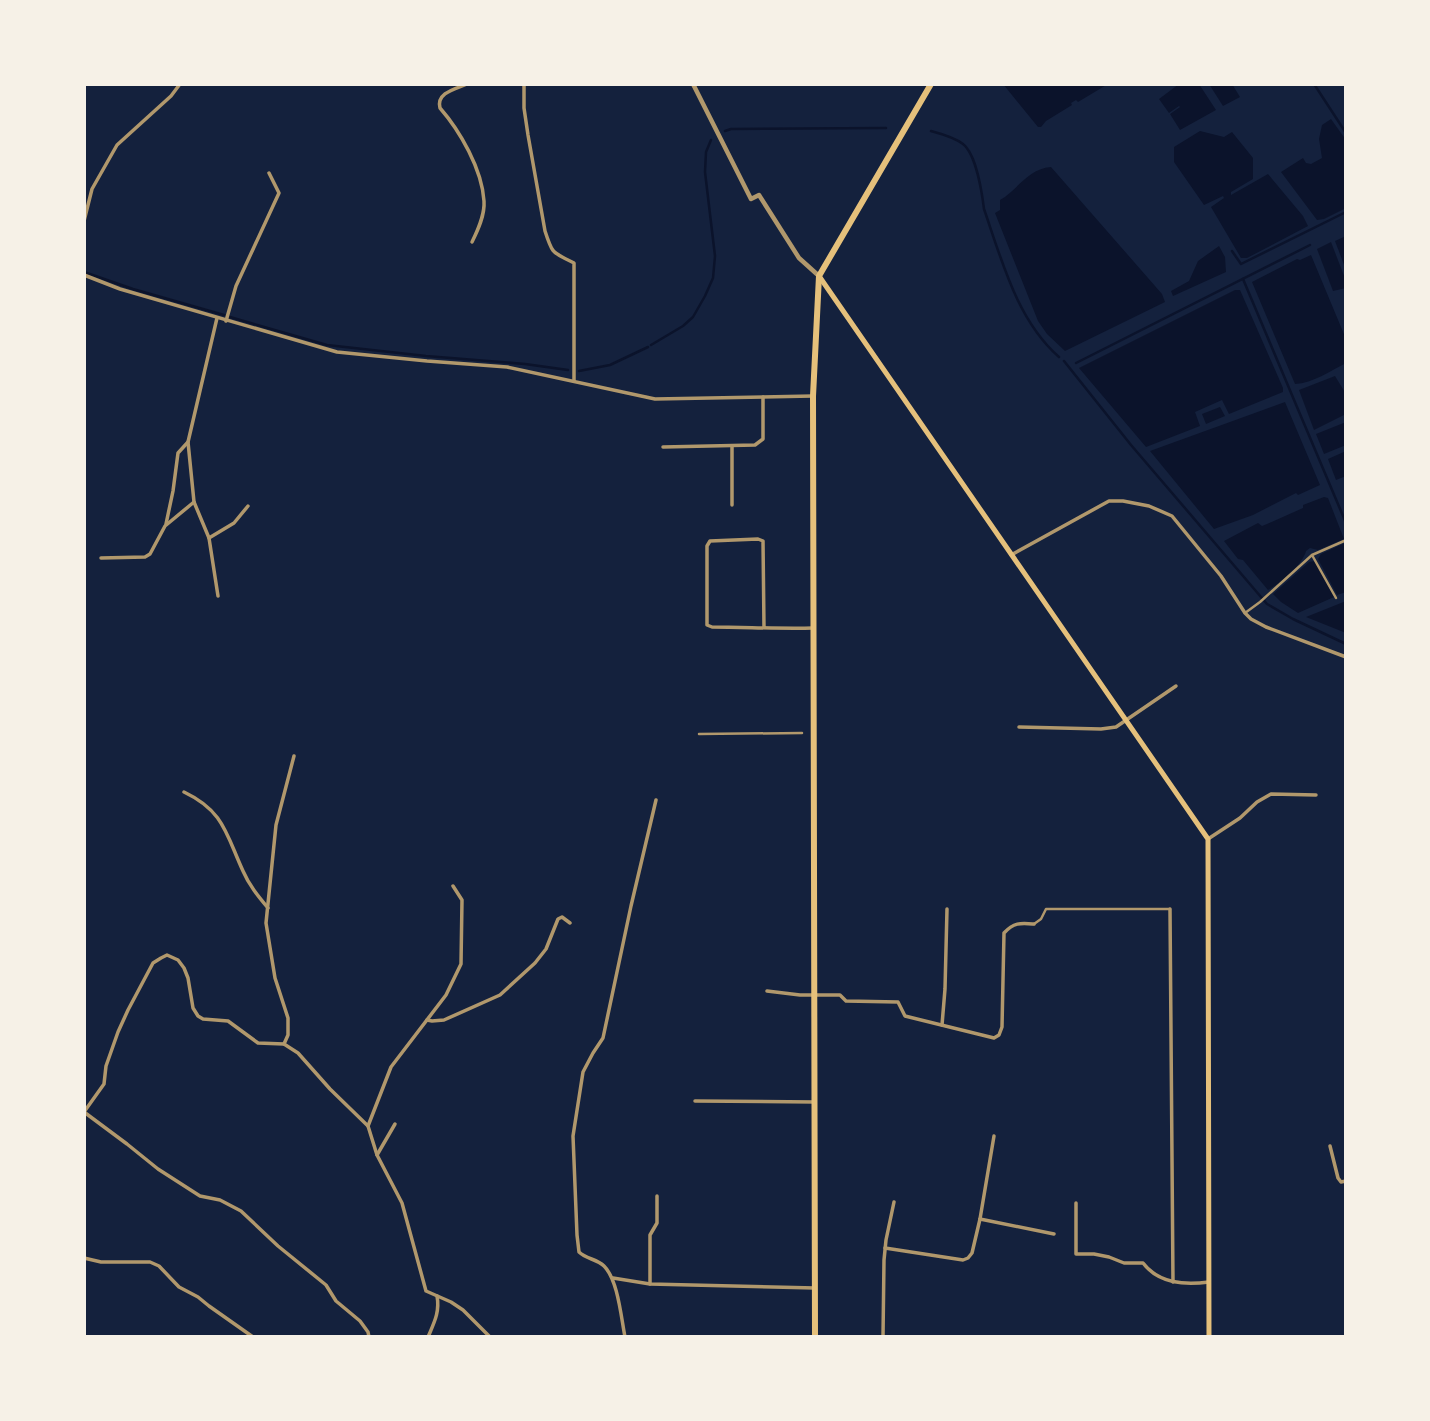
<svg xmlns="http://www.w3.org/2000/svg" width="1430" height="1421" viewBox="0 0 1430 1421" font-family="'PT Sans',sans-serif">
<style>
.water{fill:#0b132b}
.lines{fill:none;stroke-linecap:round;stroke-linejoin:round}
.stream{stroke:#0b132b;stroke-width:2.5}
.pedestrian{stroke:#b1986c;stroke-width:2.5}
.minor{stroke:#b1986c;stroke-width:3.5}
.tertiary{stroke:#b1986c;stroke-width:4.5}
.secondary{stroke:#e5c07b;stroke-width:5}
.primary{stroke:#e5c07b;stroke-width:6}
</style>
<rect width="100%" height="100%" fill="#14213d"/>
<g class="water">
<path d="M1003 84H1108L1078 102 1076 100 1071 103 1072 105 1046 121 1041 127H1038Z"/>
<path d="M1179 84H1199L1216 110 1180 130 1170 114 1180 107 1179 106 1169 113 1159 99Z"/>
<path d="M1209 84H1232L1240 97 1223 106Z"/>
<path d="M1331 119 1346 140V208L1324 219 1317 220 1281 172 1303 158 1306 163 1311 164 1322 158 1319 139 1322 125Z"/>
<path d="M1200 131 1224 137 1232 132 1253 158V179L1231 192V195L1268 174 1303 216 1308 226 1247 258H1241L1211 207 1224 198 1223 196 1204 205 1174 162V147Z"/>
<path d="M1051 167 1162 294 1165 302 1065 351 1047 334 1038 321 995 213 1000 210V200C1018 190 1027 169 1051 167Z"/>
<path d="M1346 236V270L1335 241Z"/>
<path d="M1331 242 1346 281V288L1333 291 1317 249Z"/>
<path d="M1219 246 1225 257 1226 272 1173 296 1171 291 1189 281 1198 261Z"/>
<path d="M1311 255 1346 339V363C1330 371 1313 383 1295 384L1252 282 1297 259 1300 260Z"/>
<path d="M1235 290H1240L1283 388V392L1229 414 1222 400 1195 412 1200 426 1146 447 1079 368Z"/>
<path d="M1335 376 1346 394V414L1314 430 1299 390Z"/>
<path d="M1285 402 1320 485 1298 495 1296 493 1253 515 1214 529 1150 451Z"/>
<path d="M1220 407 1225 416 1206 424 1202 414Z"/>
<path d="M1346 422V445L1324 454 1316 434Z"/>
<path d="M1346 451V476L1336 480 1328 459Z"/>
<path d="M1324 497 1328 498 1344 539 1318 550 1310 548 1306 551C1303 564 1281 583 1268 590L1243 560 1238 559 1224 541 1258 523 1262 526 1267 524 1303 508V505Z"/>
<path d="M1345 543 1346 592 1337 595 1318 559 1321 554Z"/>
<path d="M1315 561 1334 597 1298 613 1281 602 1273 594 1309 562Z"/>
<path d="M1346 601V633L1306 617Z"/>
</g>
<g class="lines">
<g class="stream">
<path d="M1314 84 1346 133"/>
<path d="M725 131 731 129 886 128"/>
<path d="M931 131C942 134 954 137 963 144 976 154 982 193 984 209 1002 261 1017 320 1059 357"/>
<path d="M1232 251 1241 264 1346 212"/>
<path d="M84 272 133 289 224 315"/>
<path d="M1243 279 1346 523"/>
<path d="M230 317 327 345 426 356 525 364 568 370"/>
<path d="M651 345 683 326 693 317 705 296 713 278 715 256 705 172 706 152 711 140"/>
<path d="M1064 361 1131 445 1267 604 1293 619 1346 644"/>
<path d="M1076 363 1310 245"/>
<path d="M579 371 610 365 648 347"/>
</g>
<g class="pedestrian">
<path d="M1312 555 1336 598"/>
<path d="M1245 613 1260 602 1312 555 1344 541"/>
<path d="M699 734 802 733"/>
<path d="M1034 924 1041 919 1046 909H1170"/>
</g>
<g class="minor">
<path d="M467 84C455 89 436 93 440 108 460 131 482 169 484 201 485 215 478 230 472 242"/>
<path d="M524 84V108L528 135 545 231C553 256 553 252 574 263V381"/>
<path d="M84 221 92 189 117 145 171 96 180 84"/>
<path d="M84 275 120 289 337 352 427 361 507 367 655 399 813 396"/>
<path d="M217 318 188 442 194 502 209 538 218 596"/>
<path d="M226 321 236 286 279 193 269 173"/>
<path d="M663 447 755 445 763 439V397"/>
<path d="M732 505V447"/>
<path d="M166 524 173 491 178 453 188 442"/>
<path d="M209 538 234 523 248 506"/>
<path d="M1011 555 1109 501H1123L1149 506 1172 516 1221 576 1245 613 1251 619 1266 627 1346 657"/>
<path d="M101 558 145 557 150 554 165 526 194 502"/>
<path d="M764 628 763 541 758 539 710 541 707 546V625L712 627C745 627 780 629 813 628"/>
<path d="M1019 727 1101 729 1116 727 1176 686"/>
<path d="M294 756 276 825 266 923 275 978 288 1018V1035L284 1044 298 1053 330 1089 368 1126 377 1155 402 1203 426 1291 451 1302 463 1310 490 1337"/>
<path d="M184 792C224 811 226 834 243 871 249 885 258 896 268 908"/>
<path d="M1208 839 1240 818 1257 802 1271 794 1316 795"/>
<path d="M1170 909 1173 1282"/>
<path d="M767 991 800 995H840L846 1001 898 1002 905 1016 994 1038 999 1035 1002 1027 1004 933C1014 922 1021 923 1034 924"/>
<path d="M427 1020 432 1021 444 1020 500 995 535 963 546 949 558 919 562 917 570 923"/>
<path d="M942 1025 945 989 947 909"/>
<path d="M695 1101 815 1102"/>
<path d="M84 1112 127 1144 158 1169 200 1196 220 1200 241 1211 278 1246 326 1285 336 1301 360 1321 368 1332 369 1337"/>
<path d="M84 1112 104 1084 106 1066 118 1032 128 1010 153 963 161 958 167 955 178 960 184 968 188 978 193 1008 198 1016 203 1019 228 1021 258 1043 284 1044"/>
<path d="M368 1126 391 1067 446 995 461 964 462 900 453 886"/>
<path d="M1330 1146 1338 1178 1341 1182 1346 1181"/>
<path d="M377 1155 395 1124"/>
<path d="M1076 1203V1254H1094L1109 1257 1124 1263H1143C1159 1284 1185 1285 1209 1282"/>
<path d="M980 1219 1054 1234"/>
<path d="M885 1248 963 1260 968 1258 972 1253 980 1219 994 1136"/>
<path d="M84 1258 101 1262H150L159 1266 179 1287 198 1297 209 1306 253 1337"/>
<path d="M613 1278 650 1284 815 1288"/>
<path d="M650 1284V1235L657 1223V1196"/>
<path d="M428 1337C434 1323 440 1312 437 1296"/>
<path d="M625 1337C621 1317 618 1280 604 1266 597 1259 586 1259 579 1252L577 1235 573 1136 583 1072 593 1053 603 1038 631 906 656 800"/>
<path d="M883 1337 884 1260 886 1240 894 1202"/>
</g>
<path class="tertiary" d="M693 84 751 199 759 195 799 258 819 276"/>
<path class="secondary" d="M819 276 1208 839 1209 1337"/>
<path class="primary" d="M815 1337 813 396 819 276 931 84"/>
</g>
<rect width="1430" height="1421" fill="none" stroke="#f6f1e7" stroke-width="172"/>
</svg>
